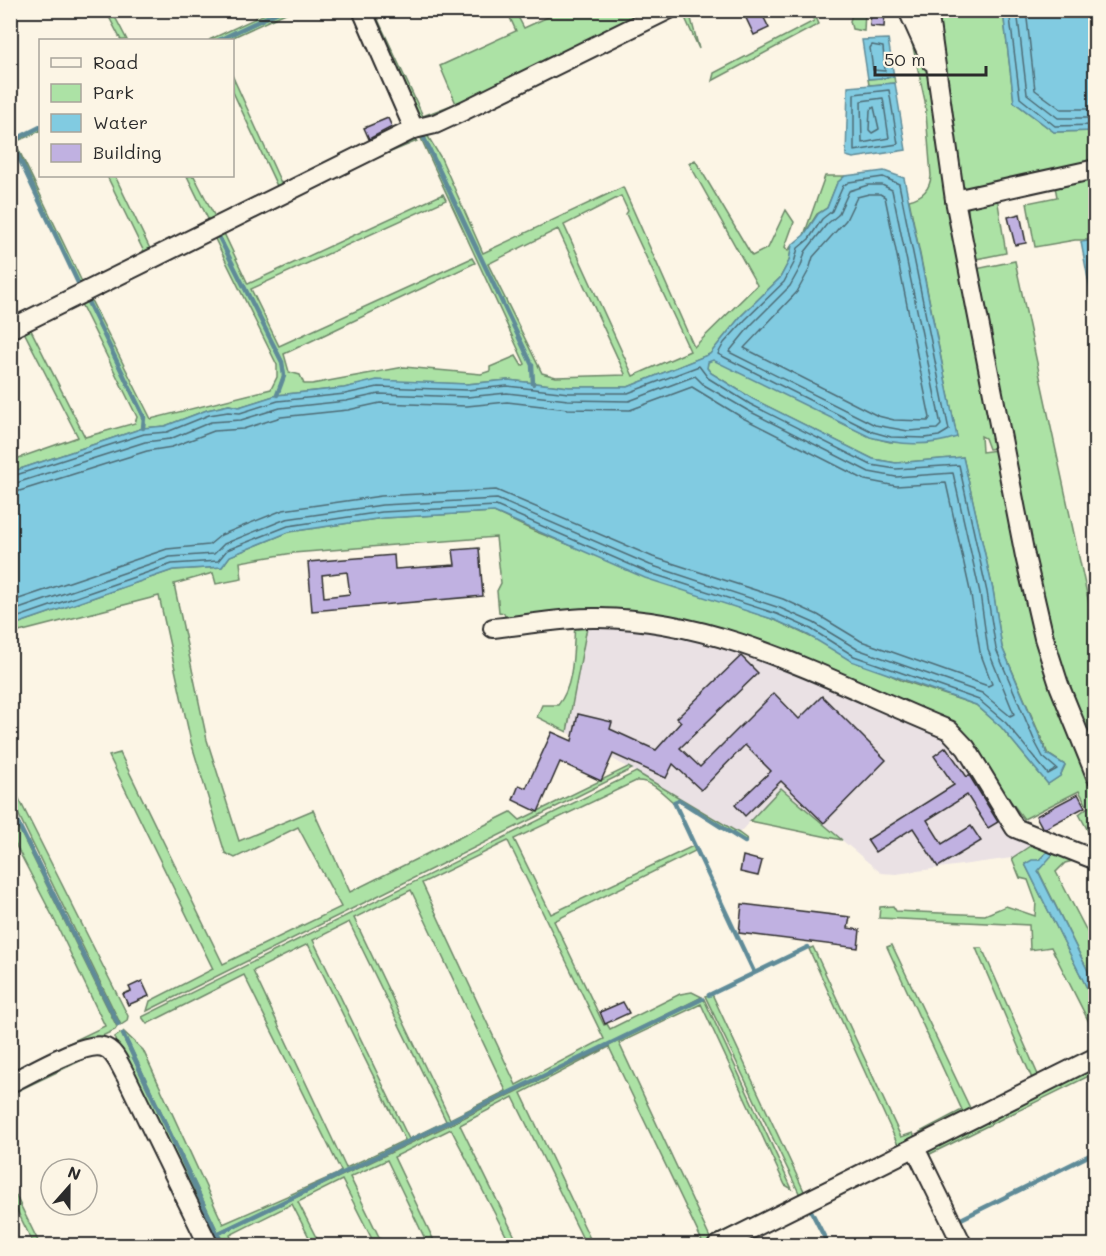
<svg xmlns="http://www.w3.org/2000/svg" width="1106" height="1256" viewBox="0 0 1106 1256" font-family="Mali,sans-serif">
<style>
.built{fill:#eae1e4}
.green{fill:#ace2a5;stroke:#6c8668;stroke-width:1.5;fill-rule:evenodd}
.water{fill:#81cbe1;stroke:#5f8b98;stroke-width:1.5}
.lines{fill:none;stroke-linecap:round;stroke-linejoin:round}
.shore{stroke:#4d6b74;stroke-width:1.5}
.stream{stroke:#5f8b98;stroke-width:4.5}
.building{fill:#c0b1e1;stroke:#2b2b2b;stroke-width:1.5;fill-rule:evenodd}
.minor-casing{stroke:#2b2b2b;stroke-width:22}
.minor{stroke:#fcf5e5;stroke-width:18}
</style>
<rect width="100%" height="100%" fill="#fcf5e5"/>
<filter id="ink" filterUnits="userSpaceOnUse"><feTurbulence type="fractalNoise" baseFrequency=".0167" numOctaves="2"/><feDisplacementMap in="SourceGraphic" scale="12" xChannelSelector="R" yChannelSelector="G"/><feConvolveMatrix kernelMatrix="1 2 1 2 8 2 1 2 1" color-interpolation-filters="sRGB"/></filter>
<g filter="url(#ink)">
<path class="built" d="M601 608 687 621 945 722 1024 819 1043 839 1012 858 896 874 881 873 781 789 739 833 567 732 589 613Z"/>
<g class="green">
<path d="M106 11H112L127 40H121Z"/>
<path d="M271 11H280L218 40H209Z"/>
<path d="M283 11H290L227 40H221Z"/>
<path d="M368 11H374L423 116 454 104 456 109 417 124Z"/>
<path d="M507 11H515L524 28 561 11H654L457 106 440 66 516 31Z"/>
<path d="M674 11H689L699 49 682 11 564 69Z"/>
<path d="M810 11H813L819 24 712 81 714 73 814 21Z"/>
<path d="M853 11H865L864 31 852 29 850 21Z"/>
<path d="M933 11H1003L1014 102 1054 132 1095 131V240H1075L1035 247 1027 203 1057 197 1054 181 964 189 960 185Z"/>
<path d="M911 38 929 65 997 448 989 449 985 438 981 436 982 452 997 450 1080 755 1095 788V844L1079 814 1088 807 1079 791 1024 819 967 743 687 621 601 608 589 613 506 619 504 613 499 612 497 591 501 583 496 537 293 553 240 562 242 579 216 584 213 573 174 584 207 740 239 841 313 810 350 892 511 812 520 820 628 767 632 769 147 1011 150 1001 213 969 109 756 120 753 223 964 341 907 298 827 235 858 225 853 191 742 159 596 11 634V626L173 570 222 567 230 556 289 532 383 518 494 512 534 531 677 587 775 620 901 680 976 705 1001 727 1048 784 1060 776 1065 765 1048 754 1002 647 993 590 963 457 896 463 873 459 753 399 711 373 707 368 708 362 713 359 871 437 890 442 957 437 909 200C922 197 930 189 931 176L925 101Z"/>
<path d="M232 75 282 185 278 188 233 92Z"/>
<path d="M894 77 895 83 869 85 868 79Z"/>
<path d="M40 128V131L15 142 84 286 81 287 13 141Z"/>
<path d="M423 133H426L441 158 483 253 623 187 694 347 757 285 689 163 695 160 752 256 768 248 786 210 794 222 785 247 788 251 792 245 789 261 780 278 741 316 710 354 628 387H569L508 380 467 384 377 381 344 388 277 395 239 407 229 405 207 410 165 426 143 428 11 472 10 461 78 437 23 330 11 335V331L53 310V314L29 326 85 437 135 423 137 417 80 302 60 311 56 308 107 284 109 286 89 296 151 419 271 389 277 377V365L212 233 116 282 115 280 411 136 417 141 334 176 222 229 248 284 443 194 446 200 251 289 279 346 472 258 475 263 284 354 289 372 300 375 304 384H312L404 367 481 374 490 371V367L516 356 522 366 525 364 419 134ZM621 196 628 211 626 214 690 351 633 376 564 225ZM558 229 625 374V375L556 377 542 373 488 264ZM216 230 283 362 285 376 277 394 284 371 281 362ZM85 298 145 417 143 426V418Z"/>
<path d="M107 176H115L152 253 146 256Z"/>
<path d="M187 176H194L215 217 211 225Z"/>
<path d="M825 176H845L837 183 827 208 817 214 804 235Z"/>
<path d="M997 197 1006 253 976 259 969 228 968 206Z"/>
<path d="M1015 261 1095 631V759C1031 604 1009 433 976 269Z"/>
<path d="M588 622 567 732 537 717 542 705H558C575 685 573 648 575 623Z"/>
<path d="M636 772 739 833 747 839 746 841 679 799 673 802C661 792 652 780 636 781L514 839 551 914 693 846 695 851 554 921 604 1025 607 1024 610 1029 680 994 692 992 702 997 449 1123 218 1232 123 1031 143 1050 223 1224 335 1175 341 1171 244 975 147 1024 142 1017ZM508 841 604 1039 516 1085 422 883ZM411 890 506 1091 450 1119 354 918ZM349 922 446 1121 409 1139 313 940ZM308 944 405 1140 346 1168 253 971Z"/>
<path d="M10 781 128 1016 127 1021 121 1025 11 799Z"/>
<path d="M781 788 842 840 750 821Z"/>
<path d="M10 811 117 1027 115 1030 11 1079V1071L105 1026 55 921 11 836Z"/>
<path d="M1039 840 1077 860 1065 863 1056 872 1095 947V985L1038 870 1055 852 1050 849 1039 860 1025 864 1095 1004V1034L1051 947 1030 950 1029 925 879 918 880 907 893 906 896 911 985 915 1006 906 1035 916 1036 902 1028 880 1020 878 1012 858Z"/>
<path d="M892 945 971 1110 1033 1081 976 948H982L1039 1077 1059 1069 1061 1070 926 1135 920 1132 962 1110 887 947Z"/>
<path d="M813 947 901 1137 913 1133 915 1137 899 1147 809 949Z"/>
<path d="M712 994 804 1191 805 1197 800 1195 705 996Z"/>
<path d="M704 999 792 1189 785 1185 701 1004 619 1043 710 1238 792 1198 795 1200 790 1206 706 1245H693L702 1241 609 1047 521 1093 593 1245H586L513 1097 460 1125 519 1245H511L451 1129 394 1157 436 1245H428L387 1160 350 1177 383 1245H375L342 1180 298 1202 320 1245H313L292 1204 230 1235 234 1245H225L219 1234 451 1124Z"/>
<path d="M121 1033 221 1245H211L115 1043V1037Z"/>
<path d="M84 1051 86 1058 11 1094V1086Z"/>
<path d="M1095 1063V1073L928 1155 922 1150Z"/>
<path d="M10 1186H11L40 1245H34L11 1198Z"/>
</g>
<g class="water">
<path d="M1003 11H1095V131L1054 132 1014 102Z"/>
<path d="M888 39 894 77 868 79 862 40Z"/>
<path d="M895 83 906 150 853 158 846 156 848 87Z"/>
<path d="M884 171 904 178 957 437C927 447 900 445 870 437L713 360 708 362 707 368 711 373 753 399 873 459 896 463 963 457 993 590 1002 647 1047 754 1065 765 1060 776 1048 784 1001 727 976 705 851 661 808 635 775 620 645 578 494 512 383 518 289 532 230 556 222 567 173 570 11 626V472L143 428 165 426 207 410 229 405 239 407 277 395 344 388 377 380 467 384 508 380 569 387H628L710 354 741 316 780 278 789 261 792 245 804 235 818 214 827 208 837 183 845 176Z"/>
<path d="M1095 240H1096L1095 316 1081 242Z"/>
<path d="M1050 849 1055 852 1038 871 1095 985V1004L1025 864 1032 860H1039Z"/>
</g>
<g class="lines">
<g class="shore">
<path d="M1009 10 1020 98 1055 126 1096 125"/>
<path d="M1017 10 1027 94 1058 118H1096"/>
<path d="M1026 10 1035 90 1061 109H1096"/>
<path d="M872 45 883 47 885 71 873 70 870 48Z"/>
<path d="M889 90 898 144 854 151V94Z"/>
<path d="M883 98 889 138 862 143 861 101Z"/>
<path d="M874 107 879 129 872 133 869 130 870 110Z"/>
<path d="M883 177 899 184 949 430 939 436 925 438 891 437 873 432 718 354 724 343 745 320 784 282 794 263 798 248 809 239 822 219 832 211 843 186 849 182Z"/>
<path d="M868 185H882L892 190 941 425 937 429 908 431 875 425 729 352 751 325 790 286 801 266 805 252 827 224 838 215 849 191Z"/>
<path d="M869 194H880L885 197 930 418 928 421 894 420 878 416 744 348 797 292 809 270 813 257 846 220 857 197Z"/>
<path d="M10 477 144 434 167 432 209 415 228 412 240 413 278 401 345 394 378 387 467 390 507 386 569 393H628L699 366 708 378 750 404 871 465 896 469 959 465 987 592 996 649 1035 742 1043 757 1057 769 1048 774 1006 723 979 700 854 656 811 629 777 614 647 572 496 506 382 512 288 526 227 550 218 561 172 564 10 620"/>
<path d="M10 485 145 442 170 439 211 422 241 420 280 408 346 401 379 394 467 397 507 393 568 400 629 401 695 376 704 385 747 410 869 472 896 477 953 473 980 593 988 650 1014 714 1010 716 982 693 857 649 814 623 780 608 650 565 497 499 382 505 286 519 224 544 214 554 170 557 10 612"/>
<path d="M10 494 147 451 172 447 214 431 243 429 281 417 348 410 380 403 467 406 507 402 568 409 630 410 692 387 743 418 865 480 896 486 946 483 971 595 980 652 992 684 988 686 861 641 818 615 783 599 653 557 496 490 381 496 283 510 221 535 209 545 167 549 10 602"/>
</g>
<g class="stream">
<path d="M219 40 282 10"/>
<path d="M423 136 532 365 533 384"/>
<path d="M10 139 80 287"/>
<path d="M10 142 40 127"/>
<path d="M216 231 282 362 284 376 277 395"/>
<path d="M86 298 144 417 143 428"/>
<path d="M10 807 118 1024"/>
<path d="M745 842 679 800 674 802 754 972"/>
<path d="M709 995 808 947"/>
<path d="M123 1034 223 1246"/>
<path d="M809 1207 829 1246"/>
<path d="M959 1220 1096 1152"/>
<path d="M217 1234 702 999"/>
</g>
</g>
<g class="building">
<path d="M755 10H760L769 28 754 35 745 16Z"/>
<path d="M871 10H885L884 27 870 26Z"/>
<path d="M388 118 392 127 369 139 364 128Z"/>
<path d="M1020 214 1026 243 1015 245 1008 217Z"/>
<path d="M479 548 483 596 312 611 308 562 394 555 395 569 455 565 453 550ZM347 572 350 594 324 597 322 575Z"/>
<path d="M741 656 758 673 680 748 700 767 774 693 799 719 822 696 886 760 824 823 781 781 745 816 735 805 771 771 745 745 701 790 673 764 666 778 613 754 601 781 560 762 538 812 513 800 519 785 526 788 552 732 572 741 578 714 612 722 610 729 656 750 681 722 677 718Z"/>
<path d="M946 747 967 777 969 775 998 822 988 828 967 795 927 820 942 844 971 826 981 841 938 867 913 828 875 852 867 840 954 785 934 756Z"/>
<path d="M1078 794 1085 807 1046 828 1042 827 1036 816Z"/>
<path d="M743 856 762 861 758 876 740 872Z"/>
<path d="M742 904 850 917 848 928 860 930 858 948 739 933Z"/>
<path d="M142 981 149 996 128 1005 123 994 131 991 129 987Z"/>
<path d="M623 1002 629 1013 605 1024 600 1012Z"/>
</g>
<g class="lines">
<defs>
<g id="minor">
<path d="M362 10 414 129"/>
<path d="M908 10 931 61"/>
<path d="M928 10 955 200 1025 556 1044 638 1059 685 1096 776"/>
<path d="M955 200 1096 169"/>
<path d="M10 329 414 129 435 124 463 111 668 10"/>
<path d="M493 628C527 625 564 617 598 618 725 619 835 684 949 730L966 748 1015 828 1096 860"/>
<path d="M10 1083C29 1074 84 1041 103 1047 115 1050 120 1066 126 1076L209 1246"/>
<path d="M915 1148 963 1246"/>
<path d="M717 1246 1096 1057"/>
</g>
</defs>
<use href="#minor" class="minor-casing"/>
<use href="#minor" class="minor"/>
</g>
</g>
<rect width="1106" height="1256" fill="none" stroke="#fcf5e5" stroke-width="36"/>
<rect x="18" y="18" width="1070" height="1220" fill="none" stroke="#2b2b2b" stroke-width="2" filter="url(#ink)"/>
<rect x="39" y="39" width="195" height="138" fill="#fcf5e5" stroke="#a8a49b" stroke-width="1.5"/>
<rect x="51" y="58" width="30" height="9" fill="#fcf5e5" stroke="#a8a49b" stroke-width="1.5"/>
<text x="93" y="69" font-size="18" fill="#2b2b2b">Road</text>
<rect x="51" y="84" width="30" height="18" fill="#ace2a5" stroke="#a8a49b" stroke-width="1.5"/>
<text x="93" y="99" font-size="18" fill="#2b2b2b">Park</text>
<rect x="51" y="114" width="30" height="18" fill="#81cbe1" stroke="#a8a49b" stroke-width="1.5"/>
<text x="93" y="129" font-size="18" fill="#2b2b2b">Water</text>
<rect x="51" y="144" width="30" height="18" fill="#c0b1e1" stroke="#a8a49b" stroke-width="1.5"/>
<text x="93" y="159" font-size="18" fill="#2b2b2b">Building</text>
<g transform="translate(69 1187) rotate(21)"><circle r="28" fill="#fcf5e5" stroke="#a8a49b" stroke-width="1.5"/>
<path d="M0-4.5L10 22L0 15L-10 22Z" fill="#2b2b2b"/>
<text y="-9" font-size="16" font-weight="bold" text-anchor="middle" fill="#2b2b2b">N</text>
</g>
<path d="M875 66v9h111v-9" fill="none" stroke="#2b2b2b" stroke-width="3"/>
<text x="884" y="66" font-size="18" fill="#2b2b2b" stroke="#fcf5e5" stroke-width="4.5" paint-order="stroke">50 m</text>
</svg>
